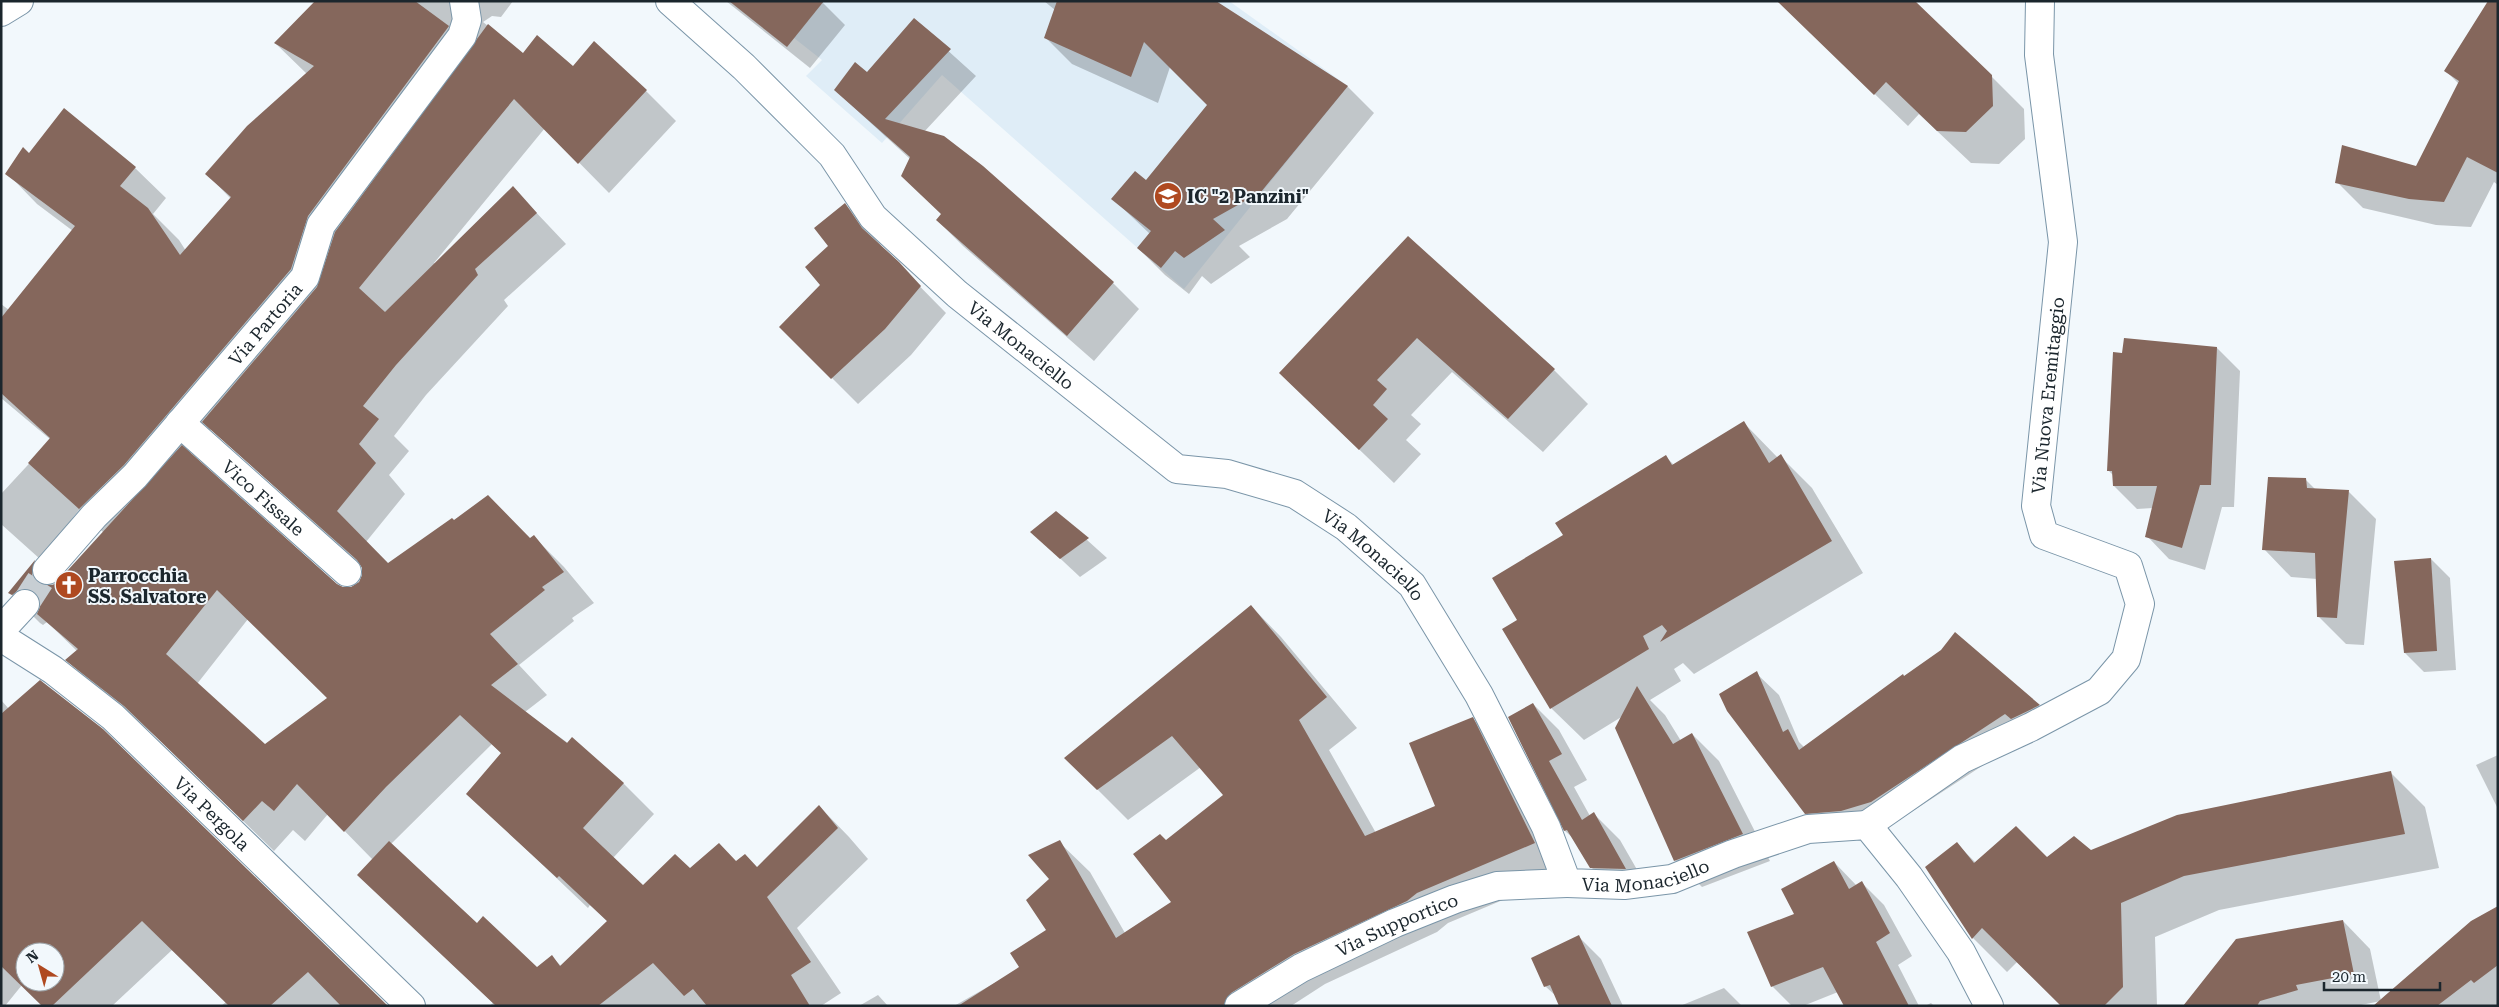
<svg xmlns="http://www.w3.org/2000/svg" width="2499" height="1007" viewBox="0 0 2499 1007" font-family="'Roboto Serif',serif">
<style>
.built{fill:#dfedf7}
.shadow{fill:#0003;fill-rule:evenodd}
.building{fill:#85675c;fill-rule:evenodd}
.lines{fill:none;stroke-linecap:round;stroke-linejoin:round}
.minor-tunnel{stroke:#c7ced3;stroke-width:28;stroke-dasharray:28 14;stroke-linecap:butt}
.minor-casing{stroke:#7a95a8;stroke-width:30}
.minor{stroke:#fff;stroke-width:28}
.labels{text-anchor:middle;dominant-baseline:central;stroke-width:4;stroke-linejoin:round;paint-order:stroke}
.poi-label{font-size:18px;font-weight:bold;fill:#1b262d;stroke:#f2f8fc;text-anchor:start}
.street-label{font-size:18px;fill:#1b262d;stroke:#f2f8fc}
</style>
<rect width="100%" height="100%" fill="#f2f8fc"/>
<path class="built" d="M823 1H1229L1348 86 1184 289 942 75 882 143 806 76 822 60 794 38Z"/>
<g class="shadow">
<path d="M317 1H513L501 17 492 16 483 22 523 54 646 91 676 121 609 193 545 128 434 263 436 264 513 188 566 244 504 300 508 306 426 395 394 436 409 451 389 475 405 494 366 542 388 564 530 540 534 537 564 567 594 603 572 618 574 621 519 665 547 695 525 712 623 783 654 814 613 858 643 887 690 869 737 862 758 869 819 806 849 837 868 859 797 928 841 993 821 1006H489L493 1003 359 875 373 860 328 814 305 841 293 830 274 851 156 736 97 690 67 660 77 651 47 622 43 625 40 623 10 593 35 562 56 583 104 533 79 510 40 559 1 524V494L51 440 1 398V304L9 310 73 231 37 204 7 173 29 154 135 168 166 198 153 214 179 240 186 251 231 199 207 174 307 74 275 43ZM211 429 363 567 364 575 360 583 352 588H343L336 585 190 454ZM248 619 329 698 265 746 197 684ZM492 744 502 754 468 794 588 908 590 905 608 922 562 967 552 957 537 969 477 924 391 844Z"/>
<path d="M726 1H821L845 25 810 68Z"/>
<path d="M1044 1H1213L1348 87 1374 113 1287 219 1239 246 1250 257 1211 284 1202 276 1189 294 1165 275 1138 248 1150 234 1113 199 1147 182 1208 105 1170 67 1158 103 1072 64 1045 37 1055 10Z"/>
<path d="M1778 1 1991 76 2024 109 2025 139 1999 164 1971 163 1919 114 1908 126Z"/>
<path d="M914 20 976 76 924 132 983 167 1113 283 1139 309 1094 361 963 246 937 220 942 215 910 159 835 90 868 73Z"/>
<path d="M2498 21V185L2494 182 2471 227 2436 225 2363 208 2337 182 2417 167 2459 84 2446 71Z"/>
<path d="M845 204 871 230 884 250 946 313 911 355 858 404 781 327 822 285 830 246Z"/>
<path d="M1408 238 1554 370 1588 404 1543 452 1452 372 1411 415 1421 424 1406 440 1421 454 1394 483 1280 373Z"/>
<path d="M2217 348 2240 371 2234 507H2222L2205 570 2169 559 2147 536 2153 508 2137 509 2114 486V476L2108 470 2123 354Z"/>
<path d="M1744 423 1778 458 1780 456 1812 488 1863 573 1694 674 1683 663 1674 669 1681 681 1650 700 1665 715 1681 741 1692 734 1719 761 1770 861 1702 887 1675 860 1623 716 1584 740 1551 708 1504 629 1519 620 1564 535 1666 457 1674 465Z"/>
<path d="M2305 479 2316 490 2349 492 2376 519 2364 645 2346 644 2319 617 2317 579 2291 577 2264 549Z"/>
<path d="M1056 512 1107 558 1080 577 1032 532Z"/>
<path d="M2431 559 2450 578 2456 670 2424 672 2405 653Z"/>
<path d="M1251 606 1281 637 1357 728 1329 750 1376 833 1437 807 1472 718 1503 749 1565 874 1448 923 1437 932 1325 984 1291 1006H954L1021 968 1048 931 1051 879 1059 842 1090 872 1125 933 1173 903 1166 841 1225 795 1201 767 1128 820 1066 758Z"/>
<path d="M1955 634 2039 706 2061 727 2034 741 2028 736 1893 824 1864 833 1828 836 1806 813 1756 673 1779 695 1799 742 1804 747 1942 650Z"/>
<path d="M1 700 9 709 386 1006H221L226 1002 172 950 112 1006H43L22 985 5 1006H1ZM25 952H55V982H25Z"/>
<path d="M1533 704 1559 730 1587 780 1574 787 1590 816 1594 814 1620 840 1651 894H1617L1591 867 1574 839 1565 831 1509 718Z"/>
<path d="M2498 755V809L2476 765Z"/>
<path d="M2391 773 2425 807 2439 868 2219 910 2155 937 2157 1006H2062L2017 962 2007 972 1973 938 1927 868 1957 844 1976 863 2048 859 2091 851Z"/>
<path d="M1834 862 1857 886 1862 883 1884 905 1912 956 1898 965 1919 1006H1845L1838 992 1803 1006H1792L1772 986 1796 914Z"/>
<path d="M2343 921 2370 949 2381 1001 2356 1006H2205Z"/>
<path d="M1579 937 1601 959 1623 1006H1560L1557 997 1545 986Z"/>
<path d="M2498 937V1006H2397Z"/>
<path d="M1724 988 1742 1006H1680Z"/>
<path d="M878 995 888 1006H859Z"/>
<path d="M1931 1003 1934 1006H1925Z"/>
</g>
<g class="building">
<path d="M315 1H415L449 26 308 216 291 269 124 465 79 509 28 463 50 438 1 393V318L75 226 5 174 23 147 29 153 64 108 136 167 120 186 148 208 180 255 231 197 205 174 247 126 314 66 274 43Z"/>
<path d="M729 1H824L787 47Z"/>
<path d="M1057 1H1216L1348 86 1261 192 1213 219 1225 230 1184 258 1175 251 1161 268 1137 248 1151 231 1111 199 1135 171 1146 180 1207 105 1144 42 1131 77 1044 38Z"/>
<path d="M1777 1H1915L1992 75 1993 106 1966 132 1937 131 1886 82 1874 95Z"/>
<path d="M2488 1H2498V173L2467 157 2444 202 2409 199 2335 183 2342 145 2416 166 2459 81 2444 71Z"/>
<path d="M914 18 951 49 885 119 944 136 983 166 1114 282 1067 336 936 220 941 214 901 176 910 157 834 90 855 62 867 72Z"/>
<path d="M488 24 523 53 537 35 573 66 594 41 647 90 578 164 514 99 359 288 385 312 513 186 537 213 475 269 478 275 396 365 363 406 379 419 359 444 376 463 337 511 388 563 452 518 454 520 488 495 530 538 534 535 564 572 542 587 545 590 490 634 518 664 491 685 567 743 572 737 624 783 583 828 643 885 675 854 690 868 719 843 736 861 745 854 757 867 819 805 838 828 767 897 811 962 791 975 810 1006H707L693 989 684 996 653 963 598 1006H496L357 875 389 841 477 923 483 916 537 967 552 955 560 966 607 921 559 876 557 878 466 794 501 753 460 715 386 787 344 832 297 784 274 811 262 801 243 821 124 706 65 660 78 649 37 614 40 607V600L36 593 28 589H20L12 595 8 593 35 560 32 575 36 581 44 585H53L58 581 182 445 337 584 343 587H351L359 582 362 575V568L357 560 202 422 317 287 335 232ZM217 590 327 698 265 744 166 654Z"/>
<path d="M845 203 862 228 899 262 921 286 885 329 831 379 779 327 820 285 805 267 828 246 814 228Z"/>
<path d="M1408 236 1555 369 1508 419 1417 338 1377 380 1387 389 1373 405 1388 419 1359 450 1279 373Z"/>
<path d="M2124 338 2217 347 2211 485H2200L2182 548 2145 537 2157 486H2113L2112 471H2107L2113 352 2122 353Z"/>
<path d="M1744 421 1769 463 1781 454 1832 541 1660 642 1667 631 1662 625 1643 636 1649 649 1550 709 1502 629 1517 620 1492 578 1563 535 1555 523 1666 455 1672 465Z"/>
<path d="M2268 477 2306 478 2307 488 2349 490 2337 618 2317 617 2315 553 2262 550Z"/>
<path d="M1056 511 1089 538 1060 559 1030 532Z"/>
<path d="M2431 558 2437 651 2404 653 2394 561Z"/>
<path d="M1251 605 1327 697 1299 720 1365 836 1435 806 1409 743 1473 717 1535 843 1417 893 1407 901 1294 954 1231 993 1223 1006H958L1019 967 1010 953 1046 930 1026 900 1049 879 1028 855 1060 840 1116 938 1171 902 1133 854 1160 834 1166 840 1223 795 1172 736 1097 790 1064 758Z"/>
<path d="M1955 632 2040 705 2011 719 2005 714 1871 802 1841 811 1805 814 1727 711 1719 694 1757 671 1783 732 1788 729 1799 750 1903 674 1904 676 1941 650Z"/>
<path d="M40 680 103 729 388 1006H341L308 972 270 1006H229L142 921 52 1006H42L1 966V714ZM25 952H55V982H25Z"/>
<path d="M1637 686 1673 744 1692 733 1743 834 1674 861 1615 728Z"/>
<path d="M1533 703 1562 754 1549 761 1582 820 1594 812 1626 869 1590 868 1567 830 1564 831 1508 717Z"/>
<path d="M2391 771 2405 834 2184 876 2121 903 2123 987 2104 1006H2061L1982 928 1972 939 1925 867 1957 842 1974 863 2016 826 2047 857 2074 836 2091 850 2177 815Z"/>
<path d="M1834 861 1849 889 1862 881 1890 933 1876 942 1909 1006H1844L1823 967 1771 987 1747 932 1794 914 1781 889Z"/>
<path d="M2498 906V965L2474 983 2471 980 2437 1006H2373L2471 921Z"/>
<path d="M2343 920 2354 974 2296 985 2298 990 2260 1001 2257 1006H2183L2236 939Z"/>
<path d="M1579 935 1612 1006H1559L1550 985 1544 987 1531 958Z"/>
</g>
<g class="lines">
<path class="minor-tunnel" d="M25 604 47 570"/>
<defs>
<g id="minor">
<path id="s1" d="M670 1 744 67 832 155 873 217 957 294 1177 469 1227 474 1295 494 1346 527 1412 585 1479 695 1546 827 1567 883 1624 885 1672 879 1733 854 1808 829 1867 825 1909 877 1961 952 1989 1006"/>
<path d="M1 12 19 1"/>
<path id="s2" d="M180 423 347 572"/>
<path id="s3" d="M47 570 94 516 135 476 305 277 321 225 462 36 467 20 464 1"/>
<path d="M1 630 25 604"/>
<path id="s4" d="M1 637 53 670 113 717 411 1006"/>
<path id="s5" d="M1867 825 1962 759 2031 727 2099 691 2126 659 2140 604 2128 566 2044 535 2036 506 2063 242 2039 55 2040 1"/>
<path id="s6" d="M1239 1006 1301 968 1395 923 1455 899 1497 886 1567 883"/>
</g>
</defs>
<use href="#minor" class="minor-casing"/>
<use href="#minor" class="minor"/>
</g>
<defs>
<symbol id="school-disc" viewBox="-11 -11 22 22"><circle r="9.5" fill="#af4920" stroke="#f2f8fc"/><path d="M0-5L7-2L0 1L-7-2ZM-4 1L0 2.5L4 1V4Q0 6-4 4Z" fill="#fff"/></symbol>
<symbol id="church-disc" viewBox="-11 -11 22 22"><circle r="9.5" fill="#af4920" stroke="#f2f8fc"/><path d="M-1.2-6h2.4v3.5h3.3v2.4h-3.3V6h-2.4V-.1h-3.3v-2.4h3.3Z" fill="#fff"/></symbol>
</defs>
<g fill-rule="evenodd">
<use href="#school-disc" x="1152" y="180" width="32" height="32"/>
<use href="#church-disc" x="53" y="569" width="32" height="32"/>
</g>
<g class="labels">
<g class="poi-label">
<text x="1187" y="196">IC "2 Panzini"</text>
<text x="88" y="575">Parrocchia<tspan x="88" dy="21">SS. Salvatore</tspan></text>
</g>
<g class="street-label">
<text stroke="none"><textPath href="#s3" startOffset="329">Via Partoria</textPath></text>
<text stroke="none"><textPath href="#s1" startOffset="494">Via Monaciello</textPath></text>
<text stroke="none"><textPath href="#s5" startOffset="638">Via Nuova Eremitaggio</textPath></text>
<text stroke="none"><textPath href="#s2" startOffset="112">Vico Fissale</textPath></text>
<text stroke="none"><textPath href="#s1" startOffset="914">Via Monaciello</textPath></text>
<text stroke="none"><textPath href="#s4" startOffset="276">Via Pergola</textPath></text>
<text stroke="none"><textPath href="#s1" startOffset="1379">Via Monaciello</textPath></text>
<text stroke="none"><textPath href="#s6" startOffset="178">Via Supportico</textPath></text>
</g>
</g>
<rect width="2499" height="1007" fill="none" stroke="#1b262d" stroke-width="5"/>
<g transform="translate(40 967) rotate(323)"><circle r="24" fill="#f2f8fc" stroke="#9ca4a9"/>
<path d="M0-4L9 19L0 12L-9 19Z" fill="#af4920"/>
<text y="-8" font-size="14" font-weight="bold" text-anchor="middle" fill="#1b262d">N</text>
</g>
<path d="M2324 982v8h116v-8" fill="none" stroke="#1b262d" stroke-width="2.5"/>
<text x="2332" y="982" font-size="15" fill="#1b262d" stroke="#f2f8fc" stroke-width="4" paint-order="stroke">20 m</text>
</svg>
